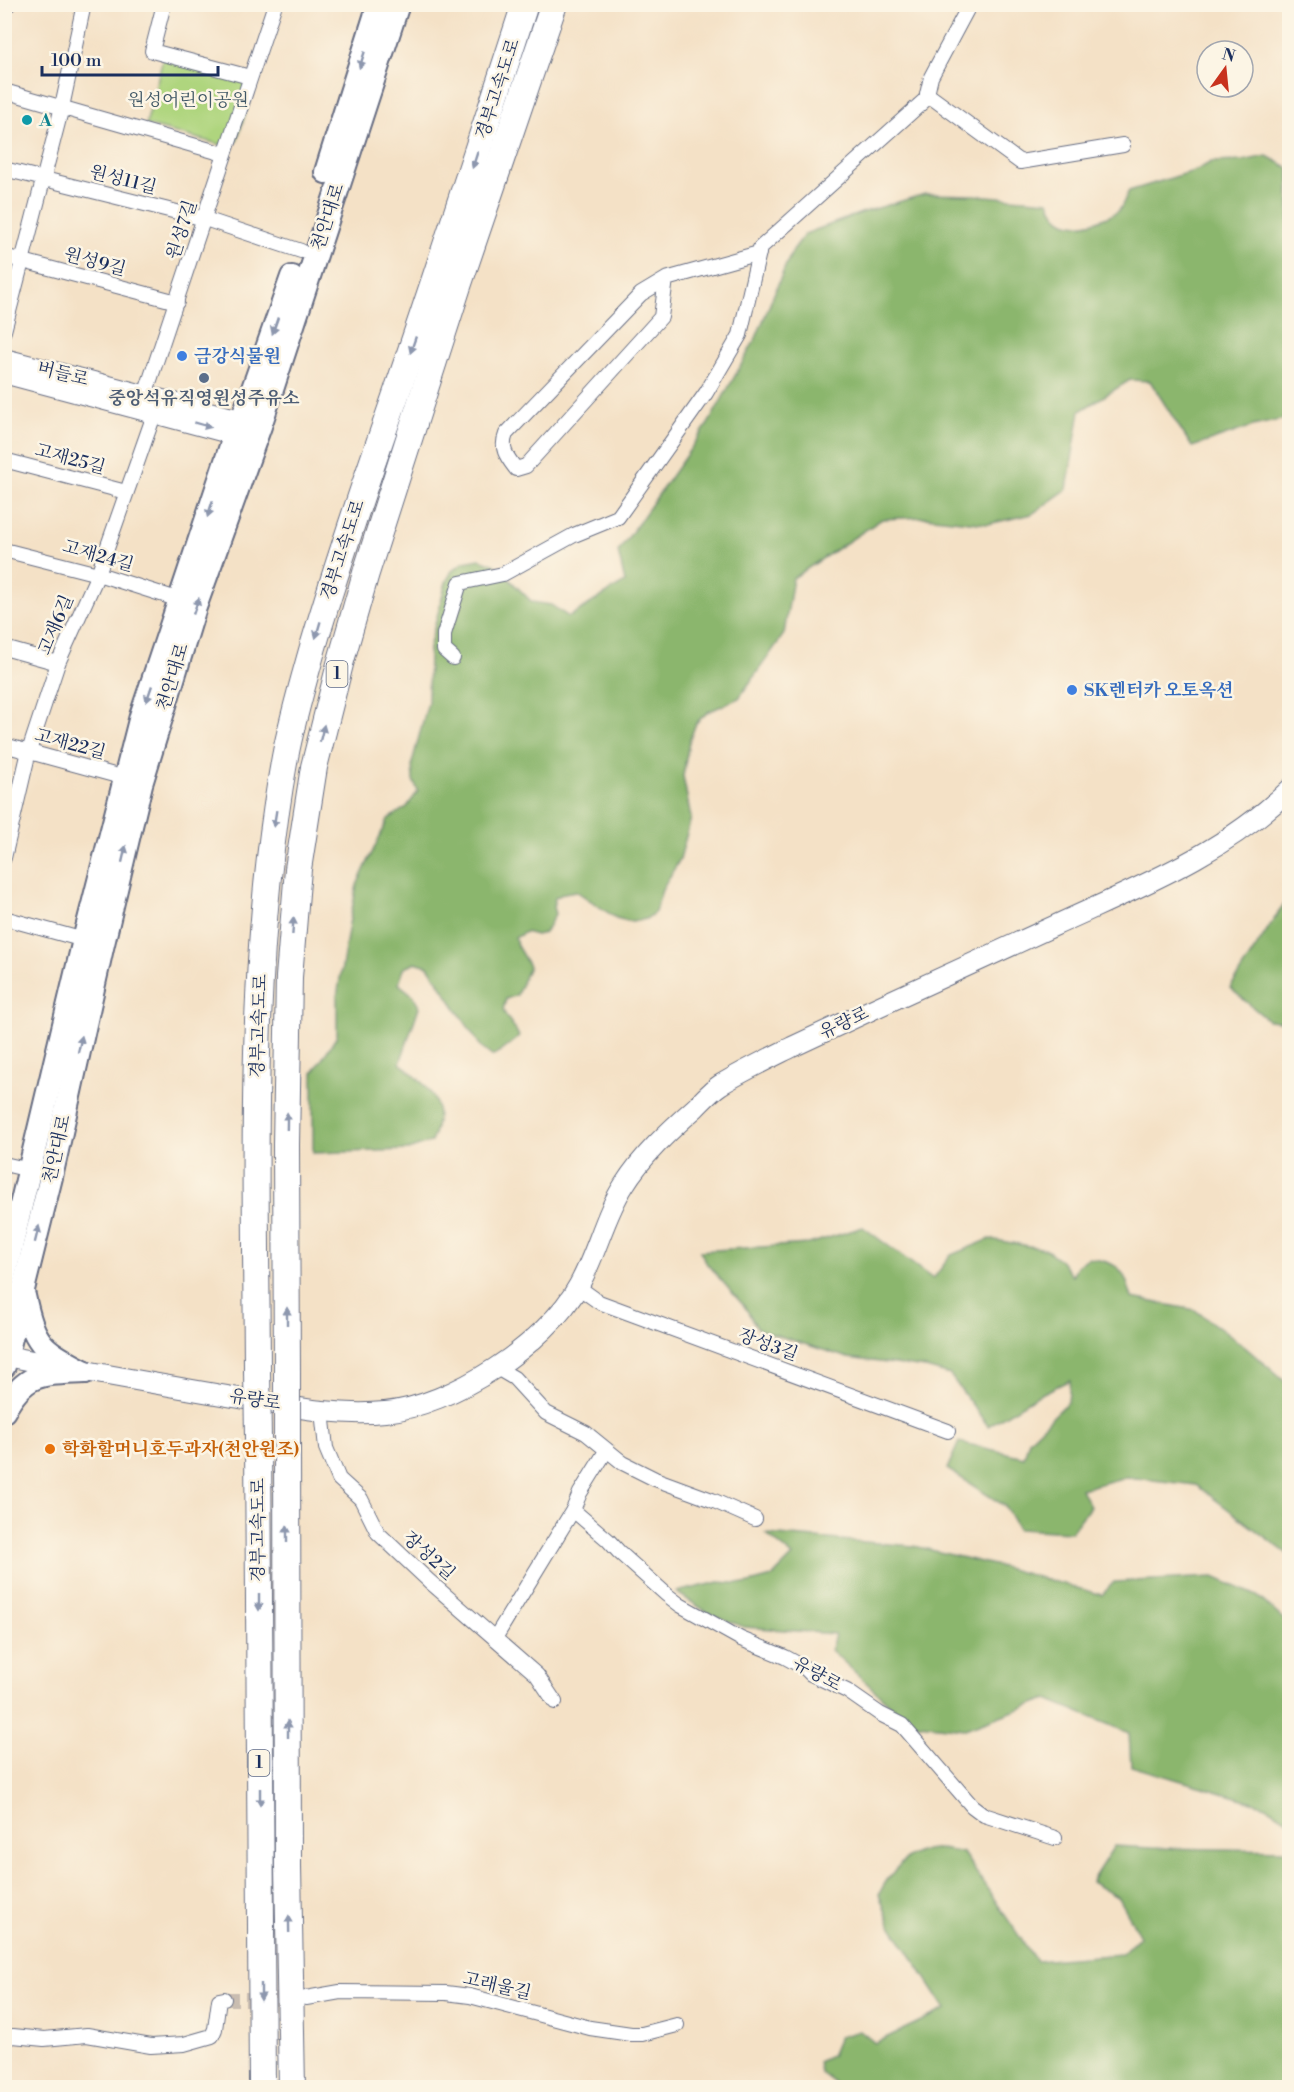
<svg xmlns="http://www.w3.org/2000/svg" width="1294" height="2092" viewBox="0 0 1294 2092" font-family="'Libre Bodoni','Noto Serif KR',serif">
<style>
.green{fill:#afd57e;stroke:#65826e;stroke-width:1.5}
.forest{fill:#8bb66d;stroke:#537266;stroke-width:1.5}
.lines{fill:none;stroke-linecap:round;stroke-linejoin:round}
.street-tunnel{stroke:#c9bdb1;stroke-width:14;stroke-dasharray:14 7;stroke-linecap:butt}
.street-casing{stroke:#676d82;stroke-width:16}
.secondary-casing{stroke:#676d82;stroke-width:22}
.primary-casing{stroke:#676d82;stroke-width:26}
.highway-casing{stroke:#676d82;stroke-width:28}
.street{stroke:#fff;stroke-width:14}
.secondary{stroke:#fff;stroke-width:20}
.primary{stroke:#fff;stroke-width:22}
.highway{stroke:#fff;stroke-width:26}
.highway-bridge-casing{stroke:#676d82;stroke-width:28;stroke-linecap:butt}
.highway-bridge{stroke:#fff;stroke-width:26}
.oneway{fill:#8d97ae}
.culture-dot{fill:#0f9aa8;stroke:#fcf5e5;stroke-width:2}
.shop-dot{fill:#3f7fe0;stroke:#fcf5e5;stroke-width:2}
.service-dot{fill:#5c6f8a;stroke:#fcf5e5;stroke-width:2}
.food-dot{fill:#e8710a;stroke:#fcf5e5;stroke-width:2}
.labels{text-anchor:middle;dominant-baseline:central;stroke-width:5;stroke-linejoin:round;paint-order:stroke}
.shield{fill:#fcf5e5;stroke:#5e6a86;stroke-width:1.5}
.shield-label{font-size:16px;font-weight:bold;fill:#1b2f5e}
.street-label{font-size:18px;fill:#1b2f5e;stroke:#fcf5e5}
.park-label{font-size:18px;fill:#405866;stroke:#fcf5e5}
.culture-label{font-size:18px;font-weight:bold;fill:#0d838f;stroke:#fcf5e5;text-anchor:start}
.shop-label{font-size:18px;font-weight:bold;fill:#366cbe;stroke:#fcf5e5;text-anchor:start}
.service-label{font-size:18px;font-weight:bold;fill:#4e5e75;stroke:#fcf5e5}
.food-label{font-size:18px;font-weight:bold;fill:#c56008;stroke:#fcf5e5;text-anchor:start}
</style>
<rect width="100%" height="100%" fill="#fcf5e5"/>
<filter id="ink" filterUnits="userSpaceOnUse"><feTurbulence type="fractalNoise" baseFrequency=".0167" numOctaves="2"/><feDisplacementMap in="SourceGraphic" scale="12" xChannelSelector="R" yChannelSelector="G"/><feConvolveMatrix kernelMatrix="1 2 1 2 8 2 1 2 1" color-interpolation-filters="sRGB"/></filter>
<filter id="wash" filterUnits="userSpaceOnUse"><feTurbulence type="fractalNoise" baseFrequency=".008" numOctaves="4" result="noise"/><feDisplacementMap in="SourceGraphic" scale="24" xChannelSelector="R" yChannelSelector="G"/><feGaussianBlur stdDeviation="1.35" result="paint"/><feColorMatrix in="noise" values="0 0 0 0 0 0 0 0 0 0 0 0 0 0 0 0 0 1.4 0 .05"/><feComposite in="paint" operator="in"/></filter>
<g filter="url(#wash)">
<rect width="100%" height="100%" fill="#f4e1c6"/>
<path class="green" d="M163 58 249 82 253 89 237 141 226 146 146 125Z"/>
<g class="forest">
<path d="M1267 156 1289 168V418L1253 426 1192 447 1150 381 1130 380 1080 411 1067 489 1032 514 988 524 925 517 882 519 793 578 784 634 739 698 708 712 696 723 689 742 683 776 691 818 680 859 662 890 655 912 646 919 632 922 616 918 576 891 564 893 555 898 553 907 555 914 545 933 536 935 525 932 515 938 517 946 529 966 517 995 506 999 503 1010C507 1020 516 1027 519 1037L503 1050 492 1056 482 1048 428 966 415 962 403 969 399 984 414 996 419 1007 400 1063C429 1088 449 1102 431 1142L408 1150 313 1153V1073L337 1036V997L349 924 357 885 388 819 407 807 418 791 413 780 412 763 428 702 429 648 446 582 452 571 464 562 480 559 495 565 532 602 551 605 569 617 625 582 618 552 708 424 756 338 785 267 793 250 805 234 861 213 925 194 974 195 1049 201C1057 226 1075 228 1097 221 1104 218 1112 216 1118 211 1123 207 1125 197 1129 191L1197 170 1211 162 1242 161Z"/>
<path d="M1289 896V1022L1268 1020 1230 988Z"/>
<path d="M863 1227 933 1279 951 1255 990 1239 1045 1249 1059 1259 1072 1276 1077 1266 1088 1258C1120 1263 1123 1268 1132 1298L1195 1310 1245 1347 1289 1385V1555L1196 1485 1126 1477 1081 1489 1090 1507 1071 1532 1018 1529 1005 1506 947 1469 959 1442 1024 1457 1029 1440 1068 1402 1070 1380 1037 1396 988 1426 950 1375 926 1368 848 1358 758 1329 745 1307 707 1264 700 1251 809 1244Z"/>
<path d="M766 1534 914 1546 1002 1567 1102 1595 1114 1582 1214 1577 1257 1596 1289 1624V1821L1266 1806 1131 1766 1129 1733 1047 1699 965 1729 910 1723 831 1650 835 1634 744 1627 710 1614 676 1592 719 1582 746 1584 772 1577 793 1556Z"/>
<path d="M1114 1846 1151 1848 1289 1850V2087L841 2088 820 2072 818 2062 831 2056 839 2037 860 2031 875 2043 946 2009 890 1924 879 1894C889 1874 909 1848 935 1849 944 1849 954 1851 963 1853L1036 1961 1122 1954 1140 1936 1119 1898 1091 1882Z"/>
</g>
</g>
<g filter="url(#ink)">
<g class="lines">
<path class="street-tunnel" d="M224 1999H294"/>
<defs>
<g id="street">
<path d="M164 4 152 51 250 77"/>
<path d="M4 8 9 4"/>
<path d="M4 91 224 154"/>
<path d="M927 94 1020 162 1123 145"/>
<path d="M4 169 205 219 301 251"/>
<path d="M4 256 177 302"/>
<path d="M666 279 661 317 526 466 516 469C507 457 500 449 506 434L641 294 666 279 759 253"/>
<path d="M4 331 62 107 84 4"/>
<path d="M145 395 275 4"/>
<path d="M4 460 126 492"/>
<path d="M4 550 98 574 180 600"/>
<path d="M4 648 58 663"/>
<path d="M453 658 444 650V634L460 583 503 574 574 535 618 517 706 393 740 335 760 248 926 99 931 77 970 4"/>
<path d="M4 745 125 778"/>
<path d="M4 858 29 751 58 663 98 574 155 412"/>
<path d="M4 918 84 940"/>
<path d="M4 1164 30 1170"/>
<path d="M578 1287 599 1302 948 1431"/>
<path d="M497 1368 514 1378 546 1413 586 1433 623 1463 655 1479 712 1500 755 1519"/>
<path d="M322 1411 326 1448 339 1479 361 1499 378 1533 429 1581 537 1675 555 1702"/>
<path d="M606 1451 580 1493 573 1510 608 1540 619 1552 667 1595 680 1605 741 1639 785 1657 805 1668 811 1674 847 1691 880 1714 902 1725 972 1806 984 1815 1055 1838"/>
<path d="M495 1638 573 1510"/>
<path d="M306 1998 340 1992 446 1993 470 1996 590 2028 631 2034H642L677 2025"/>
<path d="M4 2039 13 2036 44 2039 87 2035 151 2046 184 2044 212 2036 215 2029 219 2000 224 1999"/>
</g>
<g id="secondary">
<path d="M4 359 255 424"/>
<path d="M4 373 248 438"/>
<path d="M7 1356C82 1371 157 1384 233 1397 283 1405 334 1417 385 1412 451 1406 547 1344 579 1285 597 1253 604 1216 624 1185 642 1156 670 1130 695 1108 703 1100 711 1091 720 1085 743 1071 768 1059 792 1047 879 1006 966 966 1054 926 1136 888 1224 854 1290 789"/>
</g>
<g id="primary">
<path d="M326 172 379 4"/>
<path d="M4 1277 84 940 141 716 235 434 242 420 292 277"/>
<path d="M24 1296C35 1346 41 1348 85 1372"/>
<path d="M4 1366 51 1177 102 948 141 784 195 607 260 426 398 4"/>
<path d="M4 1411C26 1371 43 1374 85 1372"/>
</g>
<g id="highway">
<path d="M257 1369C256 1167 248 956 285 757 292 720 303 683 313 647 337 566 364 486 392 406 438 273 481 139 525 4"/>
<path d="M287 1374 286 1145 289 977 298 869 314 767 340 664 366 573 458 286 554 4"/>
<path d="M258 1439 262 2088"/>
<path d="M287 1445 288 1866 292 2088"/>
</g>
</defs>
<use href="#street" class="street-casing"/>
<use href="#secondary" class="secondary-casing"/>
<use href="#primary" class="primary-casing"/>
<use href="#highway" class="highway-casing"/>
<use href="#street" class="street"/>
<use href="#secondary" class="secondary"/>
<use href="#primary" class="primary"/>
<use href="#highway" class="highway"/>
<defs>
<g id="highway-bridge">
<path d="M257 1369 258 1439"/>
<path d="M287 1374V1445"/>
</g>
</defs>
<use href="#highway-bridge" class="highway-bridge-casing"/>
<use href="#highway-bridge" class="highway-bridge"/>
</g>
<defs><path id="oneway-solid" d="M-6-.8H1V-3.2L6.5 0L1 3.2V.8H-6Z" transform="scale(1.5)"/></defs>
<g class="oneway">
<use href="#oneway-solid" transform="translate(362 60) rotate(108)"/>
<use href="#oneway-solid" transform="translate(475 160) rotate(108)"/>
<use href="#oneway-solid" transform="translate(275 326) rotate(109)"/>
<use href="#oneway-solid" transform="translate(413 345) rotate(109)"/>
<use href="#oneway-solid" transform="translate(203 425) rotate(16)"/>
<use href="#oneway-solid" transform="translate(210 509) rotate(108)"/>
<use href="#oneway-solid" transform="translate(196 606) rotate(-71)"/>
<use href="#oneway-solid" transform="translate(318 630) rotate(106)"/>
<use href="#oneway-solid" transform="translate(149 694) rotate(109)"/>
<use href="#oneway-solid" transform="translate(322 733) rotate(-76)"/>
<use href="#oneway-solid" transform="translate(275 819) rotate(99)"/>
<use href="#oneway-solid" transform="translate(124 854) rotate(-77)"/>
<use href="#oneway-solid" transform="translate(293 926) rotate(-86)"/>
<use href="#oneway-solid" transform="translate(80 1044) rotate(-77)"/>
<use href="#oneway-solid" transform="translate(287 1121) rotate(-89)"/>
<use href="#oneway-solid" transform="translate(37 1234) rotate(-76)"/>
<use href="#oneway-solid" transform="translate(287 1316) rotate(-90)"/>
<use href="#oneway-solid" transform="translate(287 1534) rotate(-90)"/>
<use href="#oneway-solid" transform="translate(259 1602) rotate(90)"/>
<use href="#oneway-solid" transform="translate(288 1729) rotate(-90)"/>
<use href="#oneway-solid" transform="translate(260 1797) rotate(90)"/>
<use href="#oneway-solid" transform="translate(289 1924) rotate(-91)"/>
<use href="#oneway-solid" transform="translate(261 1992) rotate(90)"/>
</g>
</g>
<circle class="culture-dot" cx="27" cy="120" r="6"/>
<g class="shop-dot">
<circle cx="182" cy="356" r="6"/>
<circle cx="1072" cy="690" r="6"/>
</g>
<circle class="service-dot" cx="204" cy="378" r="6"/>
<circle class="food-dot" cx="50" cy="1449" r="6"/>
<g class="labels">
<g class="shield">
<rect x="326.5" y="661" width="21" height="26" rx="4.5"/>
<rect x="248.5" y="1750" width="21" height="26" rx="4.5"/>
</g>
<g class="shield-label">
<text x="337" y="674">1</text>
<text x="259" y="1763">1</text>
</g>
<g class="street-label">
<text transform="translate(498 89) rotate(-72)">경부고속도로</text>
<text transform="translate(123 180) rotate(14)">원성11길</text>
<text transform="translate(328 217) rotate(-72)">천안대로</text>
<text transform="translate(182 230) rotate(-72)">원성7길</text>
<text transform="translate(95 262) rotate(15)">원성9길</text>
<text transform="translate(63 374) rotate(14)">버들로</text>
<text transform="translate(70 459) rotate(15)">고재25길</text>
<text transform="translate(343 550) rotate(-72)">경부고속도로</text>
<text transform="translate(98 556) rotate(16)">고재24길</text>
<text transform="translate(56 625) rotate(-67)">고재6길</text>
<text transform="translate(173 677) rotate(-73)">천안대로</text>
<text transform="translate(70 744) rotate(15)">고재22길</text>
<text transform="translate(844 1023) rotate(-25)">유량로</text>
<text transform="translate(259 1026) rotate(-88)">경부고속도로</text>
<text transform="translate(57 1149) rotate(-77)">천안대로</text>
<text transform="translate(768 1345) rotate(20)">장성3길</text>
<text transform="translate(255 1400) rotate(9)">유량로</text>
<text transform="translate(258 1530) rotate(-90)">경부고속도로</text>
<text transform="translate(429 1556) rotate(42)">장성2길</text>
<text transform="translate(817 1674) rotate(29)">유량로</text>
<text transform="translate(497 1986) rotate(13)">고래울길</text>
</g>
<g class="park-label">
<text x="188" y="100">원성어린이공원</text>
</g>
<g class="culture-label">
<text x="39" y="120">A</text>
</g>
<g class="shop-label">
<text x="194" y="356">금강식물원</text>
<text x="1084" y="690">SK렌터카 오토옥션</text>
</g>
<g class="service-label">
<text x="204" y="398">중앙석유직영원성주유소</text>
</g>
<g class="food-label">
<text x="62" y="1449">학화할머니호두과자(천안원조)</text>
</g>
</g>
<rect width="1294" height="2092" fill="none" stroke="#fcf5e5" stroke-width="24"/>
<g transform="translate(1225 69) rotate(15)"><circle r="28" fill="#fcf5e5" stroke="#a2a6af" stroke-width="1.5"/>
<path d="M0-4.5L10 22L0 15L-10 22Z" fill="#c8321e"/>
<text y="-9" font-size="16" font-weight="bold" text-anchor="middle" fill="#1b2f5e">N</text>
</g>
<path d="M42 66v9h176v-9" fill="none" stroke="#1b2f5e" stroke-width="3"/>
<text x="51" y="66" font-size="18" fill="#1b2f5e" stroke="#fcf5e5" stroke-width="4.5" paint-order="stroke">100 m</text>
</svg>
